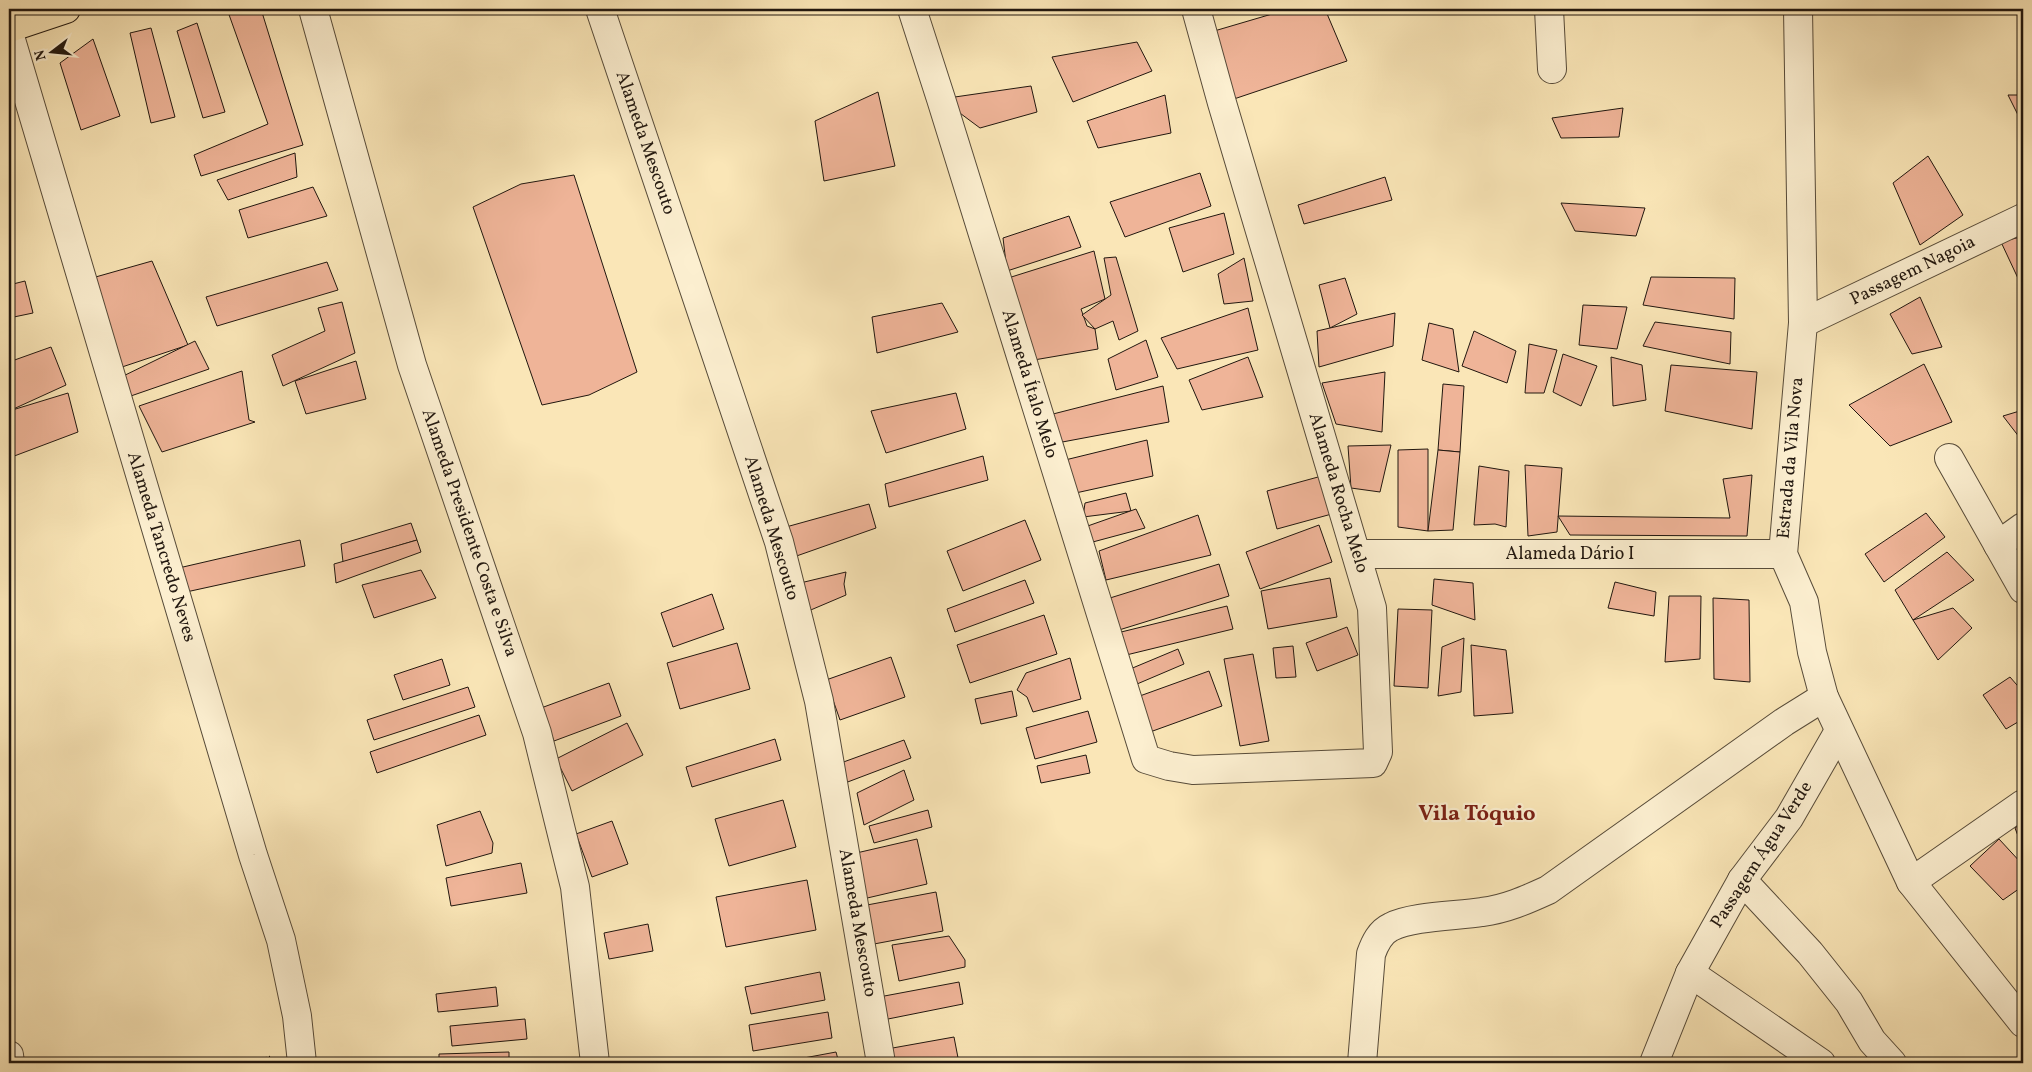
<svg xmlns="http://www.w3.org/2000/svg" width="2032" height="1072" viewBox="0 0 2032 1072" font-family="Vollkorn,serif">
<style>
.building{fill:#efb498;stroke:#21170f}
.lines{fill:none;stroke-linecap:round;stroke-linejoin:round}
.minor-casing{stroke:#574b39;stroke-width:30}
.major-casing{stroke:#21170f;stroke-width:30}
.path{stroke:#21170f;stroke-width:3;stroke-dasharray:1 2.5;stroke-linecap:butt}
.minor{stroke:#fcefd0;stroke-width:28}
.major{stroke:#fae6b7;stroke-width:28}
.labels{text-anchor:middle;dominant-baseline:central;stroke-width:4.5;stroke-linejoin:round;paint-order:stroke}
.street-label{font-size:18px;fill:#21170f;stroke:#fcefd0}
.district-label{font-size:22px;font-weight:bold;fill:#7a1f14;stroke:#fcefd0}
</style>
<rect width="100%" height="100%" fill="#fae6b7"/>
<filter id="stains"><feTurbulence type="fractalNoise" baseFrequency=".004" numOctaves="4"/><feColorMatrix values="0 0 0 0 .2 0 0 0 0 .09 0 0 0 0 .02 0 0 0 .5 -.17"/></filter>
<radialGradient id="worn" r=".72"><stop offset=".6" stop-color="#630" stop-opacity="0"/><stop offset="1" stop-color="#630" stop-opacity=".3"/></radialGradient>
<g class="building">
<path d="M227 9H261L303 145 201 176 194 155 268 124Z"/>
<path d="M1289 9H1325L1347 61 1222 103 1204 34Z"/>
<path d="M197 23 225 112 203 118 177 31Z"/>
<path d="M151 28 175 117 151 123 130 33Z"/>
<path d="M93 39 120 116 81 130 60 63Z"/>
<path d="M1137 42 1152 71 1073 102 1052 57Z"/>
<path d="M1031 86 1037 112 980 128 941 99Z"/>
<path d="M878 92 895 166 824 181 815 121Z"/>
<path d="M1165 95 1171 133 1098 148 1087 121Z"/>
<path d="M2008 95H2023V125Z"/>
<path d="M1623 108 1619 137 1561 138 1552 118Z"/>
<path d="M295 153 297 177 228 200 217 180Z"/>
<path d="M1928 156 1963 215 1920 245 1893 183Z"/>
<path d="M1200 173 1211 206 1125 237 1110 202Z"/>
<path d="M574 175 637 372 589 395 542 405 473 207 521 184Z"/>
<path d="M1385 177 1392 200 1304 224 1298 205Z"/>
<path d="M313 187 327 216 248 238 239 210Z"/>
<path d="M1561 203 1645 208 1636 236 1575 231Z"/>
<path d="M1224 213 1234 254 1183 272 1169 228Z"/>
<path d="M1069 216 1081 247 1007 271 1003 238Z"/>
<path d="M2020 237 2023 244V289L2001 242Z"/>
<path d="M1094 251 1105 299 1081 309 1087 326 1095 329 1098 349 1028 361 1005 279Z"/>
<path d="M1116 257 1138 331 1119 340 1113 321 1095 329 1082 315 1111 295 1104 258Z"/>
<path d="M1244 258 1253 301 1224 304 1218 274Z"/>
<path d="M152 261 188 345 113 370 85 280Z"/>
<path d="M327 262 338 290 217 326 206 297Z"/>
<path d="M1651 277 1735 278 1734 319 1643 305Z"/>
<path d="M1345 278 1357 314 1330 328 1319 285Z"/>
<path d="M25 281 33 313 9 318V285Z"/>
<path d="M1920 297 1942 347 1912 354 1890 314Z"/>
<path d="M342 302 355 353 283 386 272 355 325 331 318 308Z"/>
<path d="M942 303 958 332 877 353 872 317Z"/>
<path d="M1583 305 1627 307 1617 349 1579 345Z"/>
<path d="M1248 308 1258 350 1177 369 1161 338Z"/>
<path d="M1395 313 1393 346 1319 367 1317 331Z"/>
<path d="M1655 322 1731 332 1730 364 1643 346Z"/>
<path d="M1429 323 1453 329 1459 372 1422 360Z"/>
<path d="M1474 331 1516 351 1507 383 1462 366Z"/>
<path d="M1146 340 1158 377 1116 390 1108 359Z"/>
<path d="M195 341 209 369 125 398 113 381Z"/>
<path d="M1529 344 1557 350 1544 393H1525Z"/>
<path d="M51 347 66 385 9 411V362Z"/>
<path d="M1563 354 1597 366 1581 406 1553 392Z"/>
<path d="M1248 357 1263 397 1202 410 1189 380Z"/>
<path d="M1611 357 1642 365 1646 400 1613 406Z"/>
<path d="M356 361 366 399 306 414 295 381Z"/>
<path d="M1924 364 1952 422 1890 446 1849 405Z"/>
<path d="M1671 365 1757 372 1752 429 1665 411Z"/>
<path d="M242 371 249 420 255 422 162 452 139 406Z"/>
<path d="M1385 372 1382 432 1336 424 1322 383Z"/>
<path d="M1443 384 1464 386 1460 452 1438 450Z"/>
<path d="M1163 386 1169 422 1057 443 1053 414Z"/>
<path d="M68 393 78 432 9 458V411Z"/>
<path d="M956 393 966 429 886 453 871 411Z"/>
<path d="M2023 410V442L2003 416Z"/>
<path d="M1147 440 1153 476 1071 494 1061 461Z"/>
<path d="M1391 445 1380 492 1351 488 1348 446Z"/>
<path d="M1428 449V531L1398 527V450Z"/>
<path d="M1438 450 1460 452 1453 530 1428 531Z"/>
<path d="M983 456 988 480 889 507 885 484Z"/>
<path d="M1525 465 1562 468 1557 532 1528 536Z"/>
<path d="M1479 466 1509 471 1506 527 1495 524 1474 525Z"/>
<path d="M1329 474 1339 512 1277 529 1267 491Z"/>
<path d="M1752 475 1747 536 1570 535 1558 516 1730 518 1723 479Z"/>
<path d="M1126 493 1131 511 1083 517 1085 503Z"/>
<path d="M869 504 876 528 788 559 786 527Z"/>
<path d="M1136 509 1145 528 1089 543 1082 528Z"/>
<path d="M1926 513 1945 537 1884 582 1865 554Z"/>
<path d="M1198 515 1211 555 1106 580 1099 551Z"/>
<path d="M1025 520 1041 560 963 591 947 551Z"/>
<path d="M411 523 417 540 343 562 341 544Z"/>
<path d="M1319 525 1332 562 1260 589 1246 552Z"/>
<path d="M300 540 305 566 177 594 170 570Z"/>
<path d="M417 540 421 552 336 583 334 564Z"/>
<path d="M1947 552 1974 580 1913 620 1895 590Z"/>
<path d="M1219 564 1229 596 1119 630 1110 598Z"/>
<path d="M421 570 436 598 374 618 362 585Z"/>
<path d="M846 572 844 584 846 595 806 612 796 584Z"/>
<path d="M1330 578 1337 617 1268 629 1261 591Z"/>
<path d="M1434 579 1473 583 1475 620 1432 605Z"/>
<path d="M1025 580 1034 603 955 632 947 609Z"/>
<path d="M1615 582 1656 592 1654 616 1608 608Z"/>
<path d="M712 594 724 629 673 647 661 613Z"/>
<path d="M1669 596H1701L1700 659 1665 662Z"/>
<path d="M1713 598 1749 600 1750 682 1714 679Z"/>
<path d="M1227 606 1233 629 1118 657 1113 634Z"/>
<path d="M1953 608 1972 628 1938 660 1913 620Z"/>
<path d="M1398 609 1432 610 1428 688 1394 686Z"/>
<path d="M1044 615 1057 654 970 683 957 645Z"/>
<path d="M1347 627 1358 655 1317 671 1306 643Z"/>
<path d="M1464 638 1461 692 1438 696 1442 647Z"/>
<path d="M737 643 750 689 680 709 667 663Z"/>
<path d="M1471 645 1506 650 1513 713 1474 716Z"/>
<path d="M1293 646 1296 677 1276 678 1273 648Z"/>
<path d="M1178 649 1184 664 1130 687 1123 672Z"/>
<path d="M1253 654 1269 741 1240 746 1224 659Z"/>
<path d="M891 657 905 697 840 720 826 680Z"/>
<path d="M1070 658 1081 699 1033 712 1027 697 1017 690 1026 673Z"/>
<path d="M442 659 450 685 403 700 394 675Z"/>
<path d="M1209 671 1222 706 1150 732 1137 697Z"/>
<path d="M2010 677 2023 692V719L2006 729 1983 695Z"/>
<path d="M609 683 621 716 554 741 541 708Z"/>
<path d="M468 687 475 707 374 740 367 720Z"/>
<path d="M1012 691 1017 716 981 724 975 699Z"/>
<path d="M1088 711 1097 742 1035 759 1026 728Z"/>
<path d="M479 715 486 735 377 773 370 752Z"/>
<path d="M627 723 643 755 572 791 556 759Z"/>
<path d="M775 739 781 760 692 787 686 767Z"/>
<path d="M904 740 911 758 845 783 838 764Z"/>
<path d="M1086 755 1090 773 1041 783 1037 766Z"/>
<path d="M904 770 914 800 864 825 857 793Z"/>
<path d="M783 800 796 847 729 866 715 819Z"/>
<path d="M928 810 932 827 874 843 869 826Z"/>
<path d="M480 811 493 843 492 853 446 866 437 825Z"/>
<path d="M612 821 628 864 592 877 576 834Z"/>
<path d="M2023 822V849L2015 828Z"/>
<path d="M917 839 927 884 863 899 852 854Z"/>
<path d="M1999 839 2023 865V886L2003 900 1970 866Z"/>
<path d="M521 863 527 893 451 906 446 878Z"/>
<path d="M807 880 816 930 726 947 716 897Z"/>
<path d="M936 892 943 931 874 944 867 905Z"/>
<path d="M648 924 653 951 609 959 604 933Z"/>
<path d="M949 936 965 960V967L899 981 892 945Z"/>
<path d="M820 972 825 1000 751 1014 745 987Z"/>
<path d="M959 982 963 1004 883 1020 879 997Z"/>
<path d="M496 987 498 1006 438 1012 436 994Z"/>
<path d="M828 1012 832 1038 753 1051 749 1025Z"/>
<path d="M525 1019 527 1039 452 1046 450 1026Z"/>
<path d="M954 1037 959 1063H890L887 1049Z"/>
<path d="M509 1052V1063H439V1054Z"/>
<path d="M836 1052 839 1063H777Z"/>
</g>
<g class="lines">
<defs>
<g id="minor">
<path d="M313 9 412 365 537 733 575 887 595 1063"/>
<path d="M600 9 779 542 819 701 881 1063"/>
<path d="M912 9 941 99 1146 759 1169 766 1193 770 1373 763 1378 752 1372 608 1222 103 1196 9"/>
<path d="M1549 9 1552 69"/>
<path d="M1798 9 1803 323 1783 554 1804 602 1812 652 1824 697 1911 882 2023 1023"/>
<path d="M9 33 253 855 281 940 297 1016 302 1063"/>
<path d="M1803 323 2023 218"/>
<path d="M1949 458 2023 589"/>
<path d="M1998 545 2023 527"/>
<path d="M1357 554H1783"/>
<path d="M1742 880 1810 953 1849 1002 1872 1041 1892 1063"/>
<path d="M1911 882 2023 804"/>
<path d="M1690 973 1821 1063"/>
<path d="M9 1055 10 1063"/>
<path d="M1362 1063 1371 954C1375 943 1380 932 1391 927 1412 916 1458 916 1482 912 1506 909 1526 900 1548 890L1784 722 1824 697"/>
<path d="M1654 1063 1690 973 1742 880 1789 818 1839 731"/>
</g>
<path id="major" d="M9 28 66 9"/>
</defs>
<use href="#minor" class="minor-casing"/>
<use href="#major" class="major-casing"/>
<path class="path" d="M249 1063 271 1057"/>
<use href="#minor" class="minor"/>
<use href="#major" class="major"/>
</g>
<g class="labels">
<g class="street-label">
<text transform="translate(645 143) rotate(71)">Alameda Mescouto</text>
<text transform="translate(1913 271) rotate(-26)">Passagem Nagoia</text>
<text transform="translate(1029 384) rotate(73)">Alameda Ítalo Melo</text>
<text transform="translate(1791 458) rotate(-85)">Estrada da Vila Nova</text>
<text transform="translate(1338 493) rotate(73)">Alameda Rocha Melo</text>
<text transform="translate(771 528) rotate(73)">Alameda Mescouto</text>
<text transform="translate(469 533) rotate(71)">Alameda Presidente Costa e Silva</text>
<text transform="translate(161 547) rotate(73)">Alameda Tancredo Neves</text>
<text x="1570" y="554">Alameda Dário I</text>
<text transform="translate(1762 855) rotate(-57)">Passagem Água Verde</text>
<text transform="translate(857 923) rotate(80)">Alameda Mescouto</text>
</g>
<g class="district-label">
<text x="1477" y="814">Vila Tóquio</text>
</g>
</g>
<rect width="2032" height="1072" fill="none" stroke="#fae6b7" stroke-width="30"/>
<rect x="10" y="10" width="2012" height="1052" fill="none" stroke="#21170f" stroke-width="2.5"/>
<rect x="15" y="15" width="2002" height="1042" fill="none" stroke="#21170f"/>
<g transform="translate(52 52) rotate(254)" stroke="#fcefd0" stroke-width="4" paint-order="stroke">
<path d="M0-4L9 19L0 12L-9 19Z" fill="#21170f"/>
<text y="-8" font-size="14" font-weight="bold" text-anchor="middle" fill="#21170f">N</text>
</g>
<rect width="100%" height="100%" filter="url(#stains)"/>
<rect width="100%" height="100%" fill="url(#worn)"/>
</svg>
